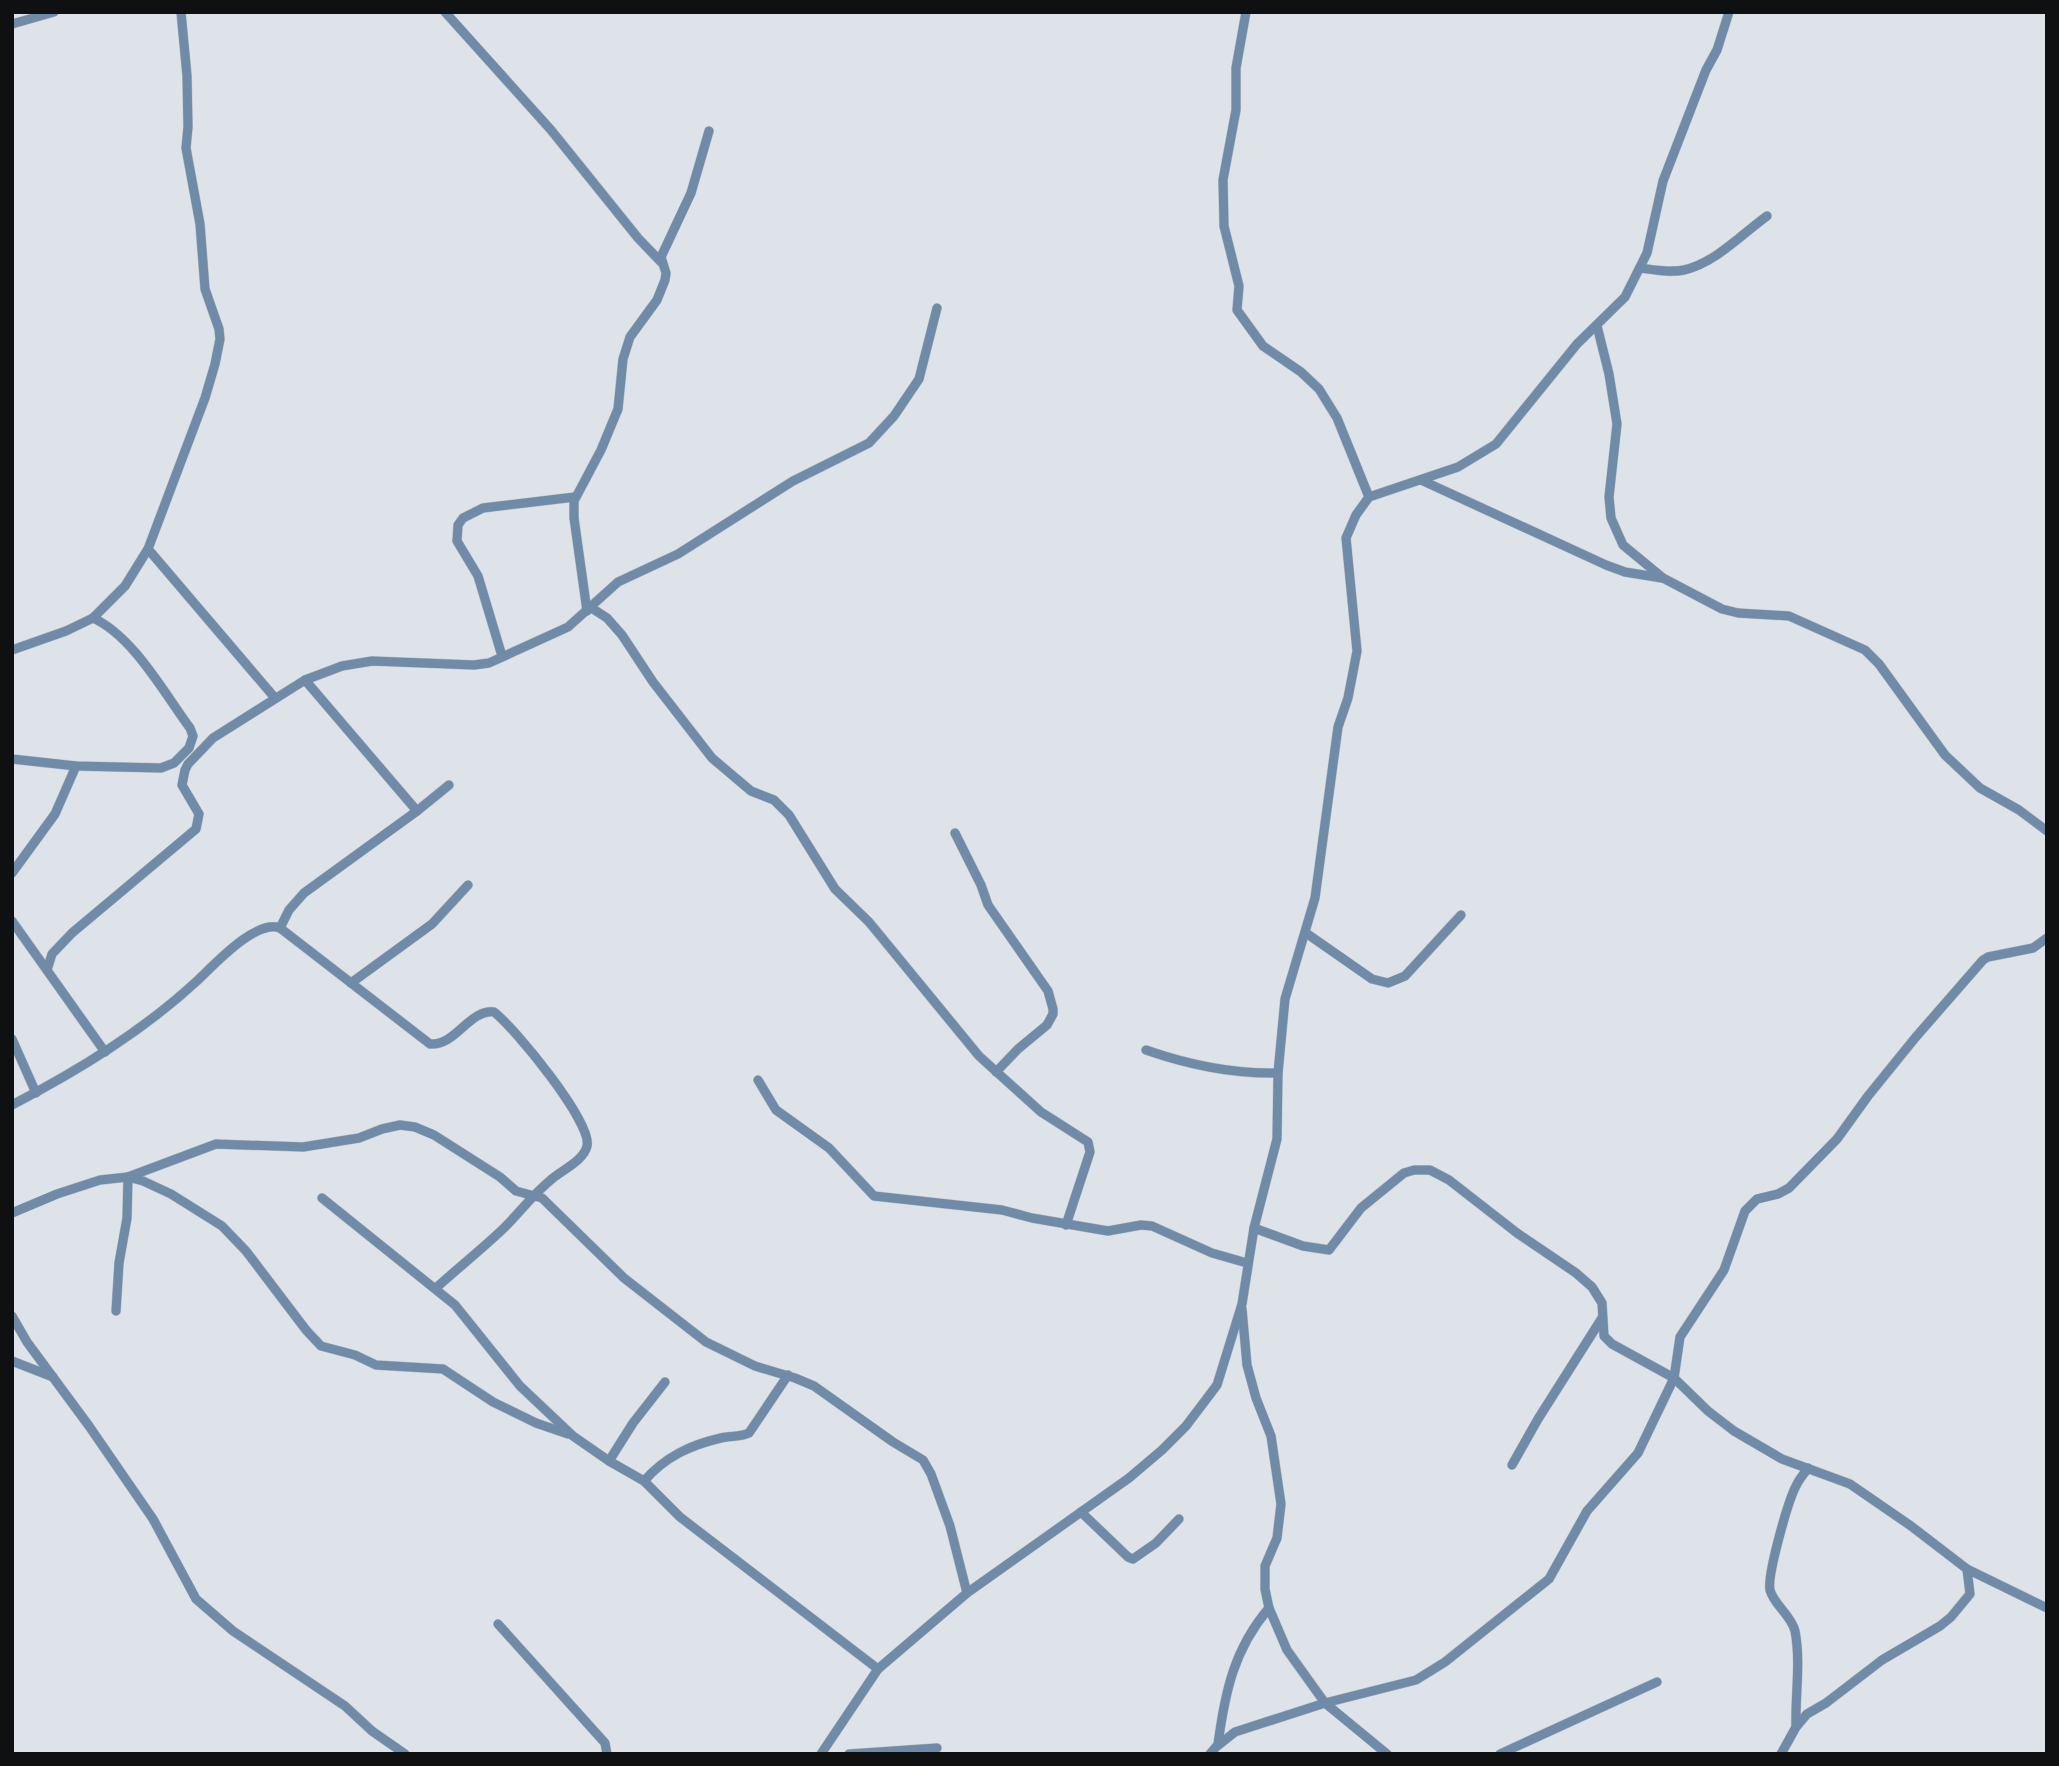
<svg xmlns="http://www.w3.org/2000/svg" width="2059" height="1766" viewBox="0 0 2059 1766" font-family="Overpass,sans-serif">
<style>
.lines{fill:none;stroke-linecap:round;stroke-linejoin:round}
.street-casing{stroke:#bcc1c7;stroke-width:10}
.street{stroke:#708ba8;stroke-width:9}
</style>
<rect width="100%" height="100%" fill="#dde3e9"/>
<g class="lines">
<defs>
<g id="street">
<path d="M445 12 551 130 638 238 661 262"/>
<path d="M1246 12 1236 68V110L1223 180 1224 226 1239 286 1237 310 1263 346 1301 372 1319 389 1337 418 1369 497"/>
<path d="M12 24 54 12"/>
<path d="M1640 268C1655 270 1670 273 1684 270 1715 263 1742 234 1767 216"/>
<path d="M1597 326 1609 374 1617 424 1609 497 1611 518 1623 545 1663 578 1722 609 1738 613 1789 616 1865 650 1879 664 1945 755 1980 788 2019 810 2047 831"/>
<path d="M1421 480 1606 565 1625 572 1662 578"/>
<path d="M148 549 275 698"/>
<path d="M590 607 607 618 622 635 653 682 712 758 751 791 774 800 789 815 835 889 869 922 979 1056 1041 1112 1088 1142 1090 1152 1066 1225"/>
<path d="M587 611 574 518V501L601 450 618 409 623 359 630 337 657 300 665 280 666 273 661 257 691 193 709 131"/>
<path d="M12 650 66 631 93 618 125 586 148 549 205 398 215 364 220 339 219 329 205 289 200 224 186 148 188 127 187 76 181 12"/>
<path d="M502 656 478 576 457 541 458 525 463 518 483 508 575 497"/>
<path d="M305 680 417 811"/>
<path d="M12 759 76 766 161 768 174 763 189 748 193 736 190 728C164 693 133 636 93 618"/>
<path d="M955 833 981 885 988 905 1048 991 1053 1009V1014L1047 1025 1018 1049 996 1072"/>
<path d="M12 873 55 814 76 766"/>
<path d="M12 921 105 1052"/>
<path d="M280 928 289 910 304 893 417 811 449 785"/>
<path d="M1306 933 1372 979 1388 983 1405 976 1461 915"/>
<path d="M47 970 52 954 72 933 196 829 199 814 182 785 185 770 188 764 213 738 305 680 342 666 372 661 474 665 489 663 568 627 618 582 678 554 793 481 869 443 894 416 919 379 937 308"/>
<path d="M351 983 432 924 468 885"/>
<path d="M12 1039 36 1093"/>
<path d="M1146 1050C1189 1065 1233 1074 1278 1073"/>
<path d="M758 1080 776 1110 829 1148 874 1196 1002 1210 1032 1218 1108 1231 1141 1225 1152 1226 1212 1253 1247 1263"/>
<path d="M12 1105C79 1070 143 1031 198 980 215 964 256 919 280 928L430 1044C456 1046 469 1009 494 1012 514 1027 593 1123 587 1146 584 1160 563 1170 553 1178 533 1194 521 1211 504 1228 482 1249 458 1268 436 1288"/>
<path d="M322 1198 455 1305 520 1386 573 1436 609 1461 644 1481 680 1517 878 1669"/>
<path d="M12 1213 57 1194 100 1180 128 1177 143 1181 171 1194 222 1226 246 1251 306 1330 321 1346 355 1355 376 1365 443 1369 493 1402 536 1423 568 1434"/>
<path d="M1254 1228 1303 1246 1329 1250 1361 1208 1404 1173 1414 1170H1430L1449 1180 1517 1233 1576 1273 1592 1287 1602 1303 1604 1336 1612 1344 1674 1378 1708 1411 1734 1431 1782 1459 1850 1484 1911 1526 1967 1569 2047 1608"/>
<path d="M1242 1309 1247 1365 1256 1398 1271 1436 1281 1504 1277 1538 1265 1566V1589L1269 1608 1287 1650 1325 1703 1387 1754"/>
<path d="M116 1311 119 1263 127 1218 128 1177 216 1144 303 1147 359 1138 382 1129 400 1125 415 1127 434 1135 500 1177 516 1191 542 1198 624 1278 706 1342 755 1366 795 1378 814 1386 893 1442 923 1460 931 1474 950 1526 967 1593"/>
<path d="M12 1316 27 1342 89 1426 153 1519 196 1599 233 1631 345 1706 372 1731 405 1754"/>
<path d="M12 1361 53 1377"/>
<path d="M609 1461 633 1423 665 1382"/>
<path d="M1512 1465 1538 1419 1602 1318"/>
<path d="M644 1481C665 1457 690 1445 721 1438 730 1436 741 1437 749 1433L788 1375"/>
<path d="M1081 1512 1128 1557 1133 1559 1156 1543 1179 1519"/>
<path d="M498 1624 605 1743 607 1754"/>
<path d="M1796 1727C1795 1696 1801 1662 1795 1631 1791 1615 1774 1605 1770 1590 1767 1575 1788 1501 1796 1486 1799 1479 1804 1474 1808 1468"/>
<path d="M1218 1744C1225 1692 1234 1649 1269 1608"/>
<path d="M821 1754 878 1669 967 1593 1129 1478 1162 1450 1186 1426 1217 1385 1242 1304 1254 1228 1277 1139 1278 1073 1285 999 1315 898 1338 727 1348 698 1357 651 1346 538 1356 515 1369 497 1458 467 1496 444 1577 344 1625 297 1647 253 1663 181 1706 70 1717 50 1729 12"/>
<path d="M849 1754 937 1748"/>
<path d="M1210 1754 1216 1747 1235 1732 1325 1703 1416 1680 1445 1662 1549 1579 1587 1511 1638 1453 1674 1378 1680 1337 1724 1270 1745 1211 1757 1199 1778 1194 1789 1188 1837 1139 1868 1096 1915 1038 1983 960 1988 957 2033 948 2047 938"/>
<path d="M1500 1754 1657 1682"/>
<path d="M1781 1754 1796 1727 1807 1714 1826 1703 1882 1660 1940 1626 1951 1617 1970 1594 1967 1569"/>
</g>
</defs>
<use href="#street" class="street-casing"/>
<use href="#street" class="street"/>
</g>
<rect width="2059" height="1766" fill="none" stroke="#0f1012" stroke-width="28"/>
</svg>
